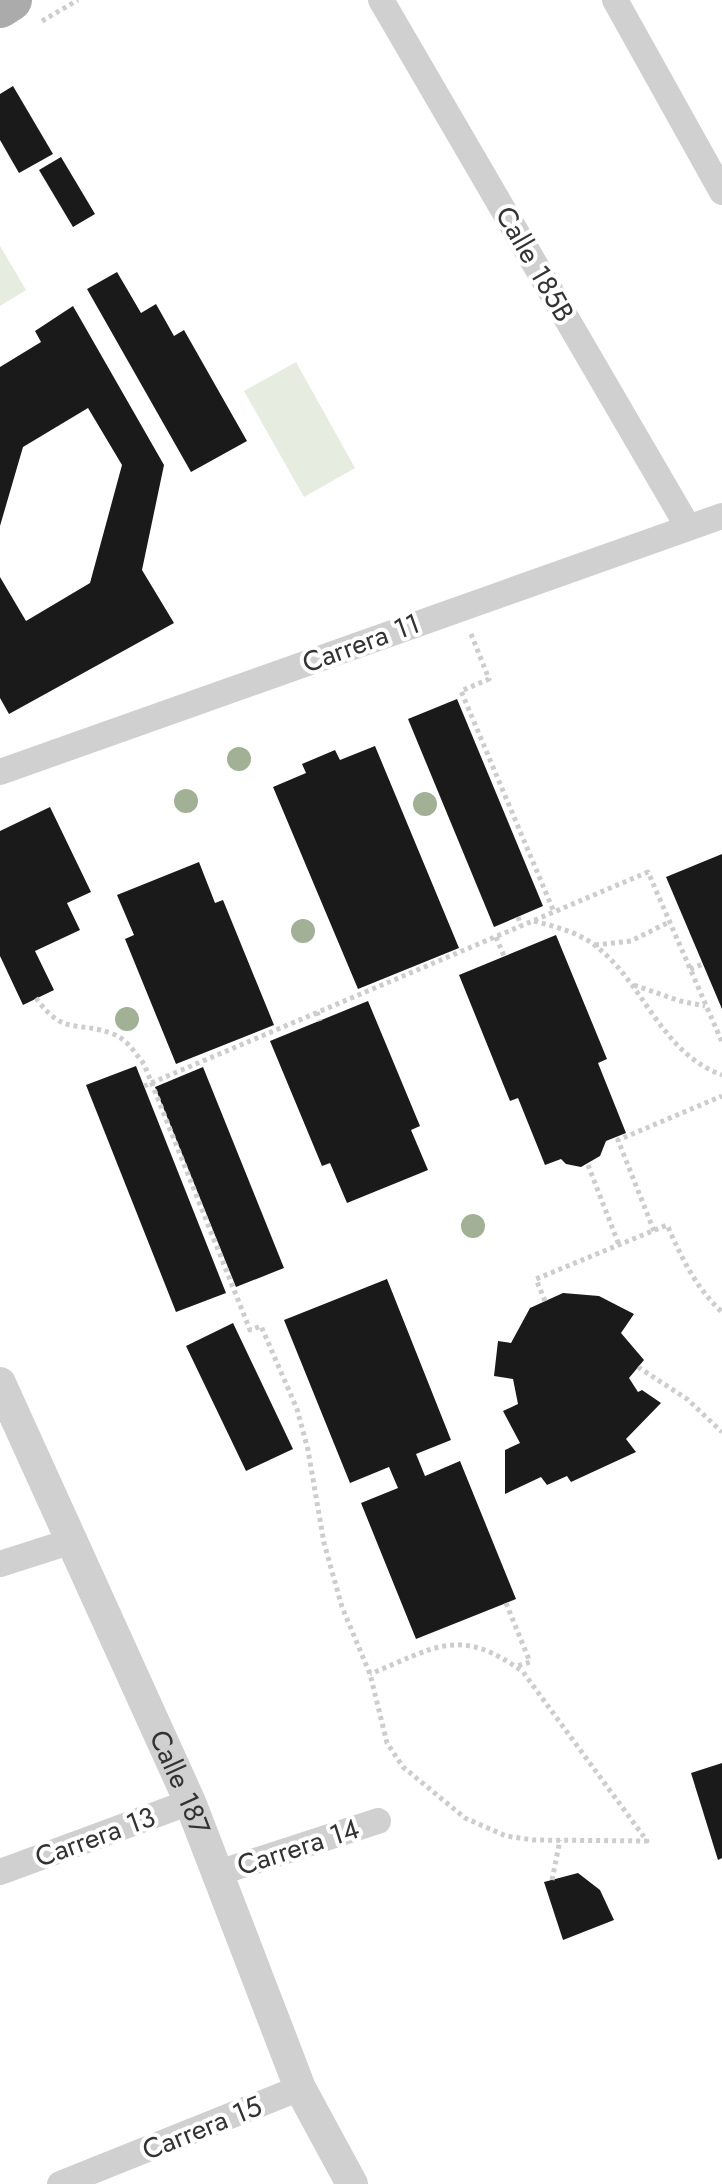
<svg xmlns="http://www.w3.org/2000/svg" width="722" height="2184" viewBox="0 0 722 2184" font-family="Jost,sans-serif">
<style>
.green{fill:#e6ecdf}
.building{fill:#1a1a1a}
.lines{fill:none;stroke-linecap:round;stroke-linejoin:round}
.path{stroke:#cdcdcd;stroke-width:5;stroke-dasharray:4 4;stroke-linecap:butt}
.minor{stroke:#d0d0d0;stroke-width:26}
.tertiary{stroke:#d0d0d0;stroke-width:32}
.primary{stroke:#ababab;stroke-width:42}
.tree{fill:#a2b095}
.labels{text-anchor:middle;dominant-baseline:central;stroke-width:8;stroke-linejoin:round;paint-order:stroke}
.street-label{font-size:28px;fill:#333;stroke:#fff}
</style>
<rect width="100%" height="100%" fill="#fff"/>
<g class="green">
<path d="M0 246 26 290 0 306Z"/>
<path d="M296 362 355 468 304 497 244 391Z"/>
</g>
<g class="building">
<path d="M13 86 53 154 19 173 0 140V94Z"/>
<path d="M61 157 95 214 73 227 39 170Z"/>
<path d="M117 272 141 313 156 304 174 336 184 330 247 441 191 472 87 289Z"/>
<path d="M73 306 164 465 142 570 174 623 9 714 0 698V577L26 621 90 583 122 465 88 408 23 447 0 526V367L41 342 35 331Z"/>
<path d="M457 699 543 906 494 927 408 719Z"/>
<path d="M375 746 459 948 358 989 273 787 306 773 302 764 335 750 340 760Z"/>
<path d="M50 807 91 892 67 903 80 930 35 951 54 990 23 1005 0 956V831Z"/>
<path d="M722 854V1009L666 877Z"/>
<path d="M199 862 215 903 223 900 274 1025 176 1064 125 939 134 935 117 895Z"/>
<path d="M556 935 607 1059 598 1063 626 1133 606 1141 600 1156 581 1167 566 1164 561 1159 545 1165 518 1098 510 1101 459 975Z"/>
<path d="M368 1001 420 1126 411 1130 428 1170 347 1203 330 1163 322 1166 270 1041Z"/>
<path d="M136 1066 226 1293 176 1312 86 1085Z"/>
<path d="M203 1067 284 1268 236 1287 155 1087Z"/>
<path d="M387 1279 451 1440 416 1454 425 1476 460 1461 516 1599 416 1639 361 1503 398 1488 389 1467 350 1483 284 1320Z"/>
<path d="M563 1293 599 1296 634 1314 621 1333 644 1360 629 1378 638 1392 642 1390 661 1403 626 1439 636 1452 571 1482 567 1476 547 1485 541 1477 505 1494V1450L520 1443 503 1411 518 1404 513 1379 494 1376 498 1341 511 1343 530 1308Z"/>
<path d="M233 1323 293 1449 246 1471 186 1346Z"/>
<path d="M722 1763V1858L718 1860 691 1773Z"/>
<path d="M578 1873 600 1890 614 1920 563 1940 544 1882Z"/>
</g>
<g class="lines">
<g class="path">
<path d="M42 21 78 0"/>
<path d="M471 634 489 679 461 691 554 912"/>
<path d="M518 917 521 926"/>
<path d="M534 921C556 927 579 932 597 947 645 985 661 1053 722 1075"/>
<path d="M496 937 504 956"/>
<path d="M595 945 631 941 669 922"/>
<path d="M690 969 703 964"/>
<path d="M634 985 680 1001 705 1006"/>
<path d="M36 998C64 1037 77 1020 113 1034 127 1039 135 1053 144 1064L250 1330 261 1326 297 1409 308 1450 324 1543 342 1607 370 1674 387 1743 403 1767 465 1818 506 1836 534 1840 647 1841 523 1672C459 1625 435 1648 370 1674"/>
<path d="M317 1012 320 1021"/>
<path d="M144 1086 648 872 722 1042"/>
<path d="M588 1165 619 1245"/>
<path d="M654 1231 618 1140 722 1096"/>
<path d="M545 1301 536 1279 667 1225C682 1258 695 1287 722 1312"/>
<path d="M638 1367 687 1399 722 1432"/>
<path d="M506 1603 530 1662 517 1666"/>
<path d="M552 1880 560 1840"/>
</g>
<g class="minor">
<path d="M381 0 688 527"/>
<path d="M615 0 722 192"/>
<path d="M0 772 722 516"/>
<path d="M0 1564 72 1541"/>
<path d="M0 1872 190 1802"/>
<path d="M218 1873 378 1821"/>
<path d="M60 2184 300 2088"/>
</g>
<path class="tertiary" id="s1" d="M0 1383 190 1802 300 2088 352 2184"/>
<path class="primary" d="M0 7 11 0"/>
</g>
<g class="tree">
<circle cx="239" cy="759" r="12"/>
<circle cx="186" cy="801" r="12"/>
<circle cx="425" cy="804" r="12"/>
<circle cx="303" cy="931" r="12"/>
<circle cx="127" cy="1019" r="12"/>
<circle cx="473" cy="1226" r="12"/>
</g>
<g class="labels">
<g class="street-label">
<text transform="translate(535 264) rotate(60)">Calle 185B</text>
<text transform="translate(361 643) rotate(-20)">Carrera 11</text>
<text stroke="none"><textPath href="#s1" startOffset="438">Calle 187</textPath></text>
<text transform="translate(95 1837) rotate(-20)">Carrera 13</text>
<text transform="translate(298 1847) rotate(-18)">Carrera 14</text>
<text transform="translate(202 2128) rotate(-22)">Carrera 15</text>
</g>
</g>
</svg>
